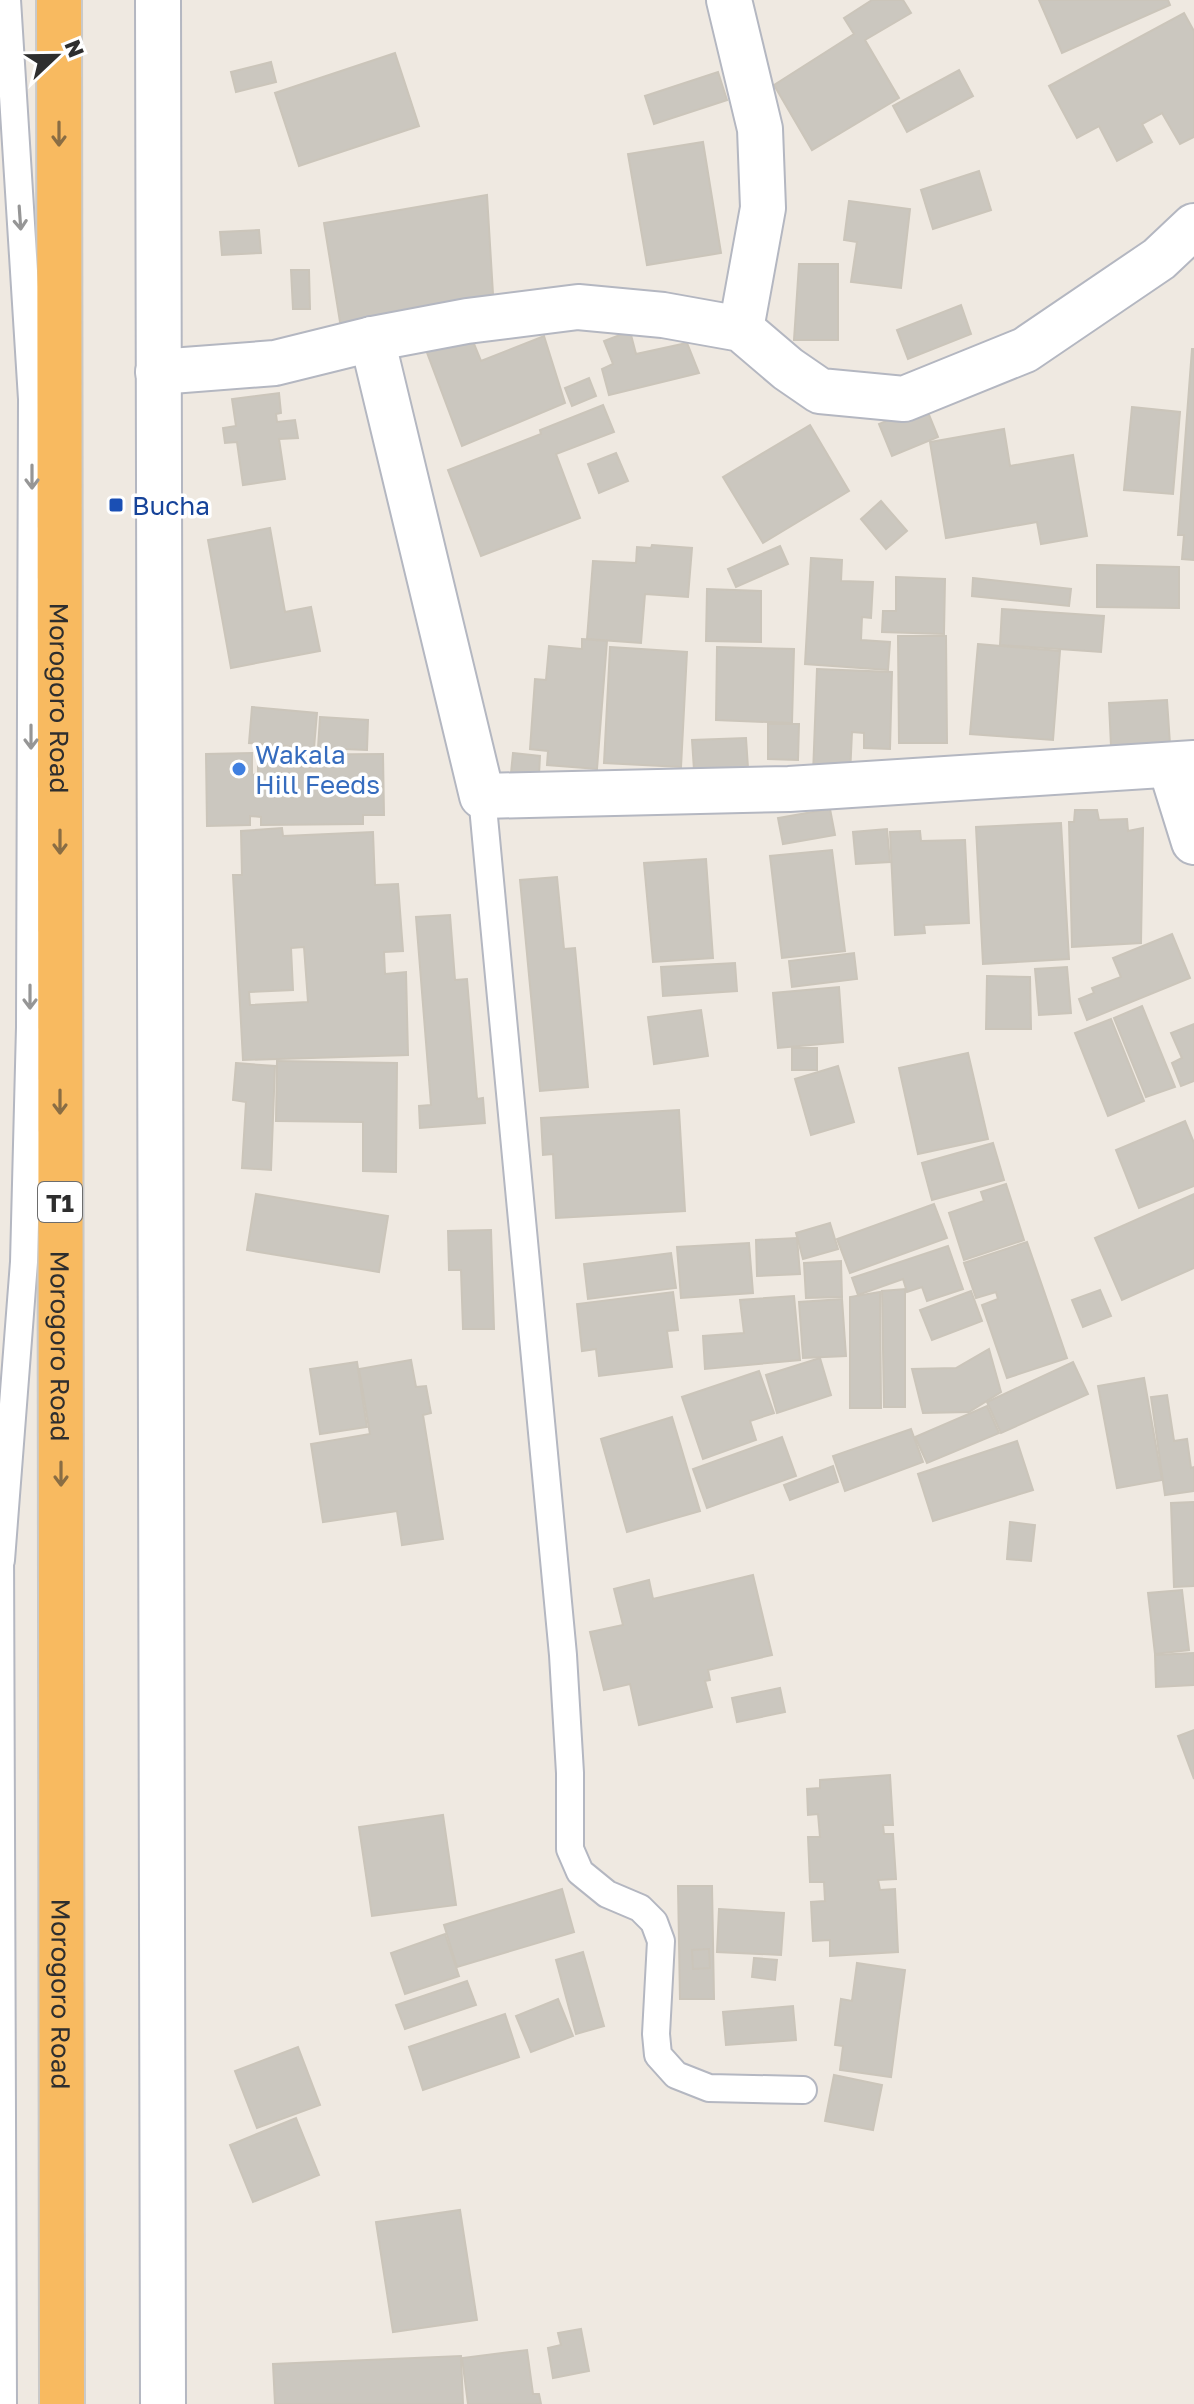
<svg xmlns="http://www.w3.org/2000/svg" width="1194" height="2404" viewBox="0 0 1194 2404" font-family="'Golos Text',sans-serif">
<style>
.building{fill:#cbc7bf;stroke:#cbc5ba;stroke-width:2;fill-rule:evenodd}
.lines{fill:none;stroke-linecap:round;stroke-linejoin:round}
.service-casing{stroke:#b4b7c1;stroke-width:30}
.minor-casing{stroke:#b4b7c1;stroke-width:48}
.trunk-casing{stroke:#c9c9c9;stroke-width:48}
.service{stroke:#fff;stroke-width:26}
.minor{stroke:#fff;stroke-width:44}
.trunk{stroke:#f8ba60;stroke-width:44}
.oneway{stroke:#896d44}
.oneway2{stroke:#969696}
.transit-dot{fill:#1a4fb4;stroke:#fff;stroke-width:3}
.shop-dot{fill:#3f7fe0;stroke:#fff;stroke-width:3}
.labels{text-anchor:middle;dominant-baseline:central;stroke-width:7;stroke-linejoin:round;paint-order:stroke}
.shield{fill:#fff;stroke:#6d6d6d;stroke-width:2}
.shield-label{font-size:24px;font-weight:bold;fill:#2e2e2e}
.transit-label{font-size:26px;fill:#164399;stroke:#fff;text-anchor:start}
.street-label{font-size:26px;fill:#2e2e2e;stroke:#fff}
.shop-label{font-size:26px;fill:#366cbe;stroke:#fff;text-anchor:start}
</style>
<rect width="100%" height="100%" fill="#efe9e1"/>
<g class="building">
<path d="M872 0H903L911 13 865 40 899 98 812 150 774 85 854 34 844 18Z"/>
<path d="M1039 0H1168L1170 5 1062 53Z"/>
<path d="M1184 13 1194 31V137L1180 144 1162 113 1142 124 1152 142 1117 161 1099 126 1077 138 1049 86Z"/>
<path d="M395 53 419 126 299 166 275 93Z"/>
<path d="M271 62 276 82 236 92 231 72Z"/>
<path d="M959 70 973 96 907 132 893 106Z"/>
<path d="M718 72 727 100 654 124 645 96Z"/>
<path d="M703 142 721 253 647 265 628 154Z"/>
<path d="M979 171 991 210 933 229 921 190Z"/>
<path d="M487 195 493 294 341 328 324 223Z"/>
<path d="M849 201 910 209 901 288 851 282 857 242 844 240Z"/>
<path d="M259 230 261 253 222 255 220 232Z"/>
<path d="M799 264H838V340H794Z"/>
<path d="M291 270H309L310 309H293Z"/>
<path d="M961 305 971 334 908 359 897 330Z"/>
<path d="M630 331 636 354 687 343 699 373 609 395 602 369 613 364 604 341Z"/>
<path d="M544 336 565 403 462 446 426 350 472 339 481 361Z"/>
<path d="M1192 349H1194V560L1182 559 1184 535H1178Z"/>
<path d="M589 378 596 396 572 406 565 388Z"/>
<path d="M279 393 281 413 276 414 277 422 295 420 298 438 279 439 285 479 243 485 237 442 225 443 223 428 236 426 232 399Z"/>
<path d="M603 405 614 432 556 454 580 518 481 556 448 470 541 434 540 430Z"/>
<path d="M925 405 938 437 892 456 879 424Z"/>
<path d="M1132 407 1180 412 1173 494 1124 490Z"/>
<path d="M810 425 849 491 763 543 723 477Z"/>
<path d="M1004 429 1010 466 1073 455 1087 536 1041 544 1037 522 946 538 930 442Z"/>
<path d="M616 453 628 481 599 493 588 464Z"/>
<path d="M881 501 907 531 886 549 861 519Z"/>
<path d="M270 528 285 612 311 607 320 651 231 668 208 540Z"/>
<path d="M652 545 692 548 688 597 645 594 641 643 587 639 593 561 636 563 637 547 651 548Z"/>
<path d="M780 546 788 564 736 587 728 569Z"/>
<path d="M811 558 842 560 841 581 873 582 871 618 862 617 861 640 890 642 888 670 805 664Z"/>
<path d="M1097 565 1179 567V608L1097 607Z"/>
<path d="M896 577 945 579 944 634 882 632 883 611H896Z"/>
<path d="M973 578 1071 589 1069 606 972 596Z"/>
<path d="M707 589 761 591V642L706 641Z"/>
<path d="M1002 609 1104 616 1101 652 1000 645Z"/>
<path d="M898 636H946L947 743H899Z"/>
<path d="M582 639 607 641 597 769 547 765 548 751 530 749 535 679 546 680 549 646 582 649Z"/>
<path d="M978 644 1060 651 1053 740 970 734Z"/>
<path d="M610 647 687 652 681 767 604 763Z"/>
<path d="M717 647 794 649 792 723 716 720Z"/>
<path d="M817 669 892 672 890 749 864 748V733L852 732 850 775 813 774Z"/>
<path d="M1167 700 1170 744 1111 746 1109 703Z"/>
<path d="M252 707 317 713 314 748 249 743Z"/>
<path d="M320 717 368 720 367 750 318 748Z"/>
<path d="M768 724H799L798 760 768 759Z"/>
<path d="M746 738 748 768 694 770 692 740Z"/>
<path d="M252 753V775L258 774V755L383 754 384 815H363V824L261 825V817L250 816V825L207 826 206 754Z"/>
<path d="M513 753 540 756 539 775 511 773Z"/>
<path d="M830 809 835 835 783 844 778 818Z"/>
<path d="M1075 810H1097L1099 820 1127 819 1128 831 1143 828 1141 943 1072 947 1069 822H1074Z"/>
<path d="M1061 823 1069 959 983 964 976 827Z"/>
<path d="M282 828 283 836 373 832 375 885 398 884 403 951 384 952 385 974 406 972 408 1055 243 1060 233 875H242L241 831ZM304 947 308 1002 250 1005 249 992 293 990 291 948Z"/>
<path d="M887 829 890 862 856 864 853 832Z"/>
<path d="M920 831 921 841 965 840 969 923 924 925 925 933 895 935 890 832Z"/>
<path d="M832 850 845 951 782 958 770 856Z"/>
<path d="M706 859 713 958 653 962 644 863Z"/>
<path d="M557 877 564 949 575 948 588 1087 540 1091 520 880Z"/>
<path d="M450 915 455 980 467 979 477 1099 483 1098 485 1123 420 1128 419 1106 431 1105 416 917Z"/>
<path d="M1172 934 1190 978 1087 1020 1079 999 1094 993 1092 988 1121 977 1113 958Z"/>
<path d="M854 953 857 979 792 987 789 961Z"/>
<path d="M735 963 737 991 663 996 661 967Z"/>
<path d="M1067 967 1071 1013 1039 1015 1035 969Z"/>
<path d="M987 976 1030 977 1031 1029H986Z"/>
<path d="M839 987 843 1042 778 1048 773 993Z"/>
<path d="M1142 1006 1175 1087 1146 1097 1114 1018Z"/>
<path d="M701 1010 708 1056 654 1064 648 1017Z"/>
<path d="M1111 1019 1144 1101 1108 1116 1075 1033Z"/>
<path d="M1194 1024V1081L1181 1086 1172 1063 1182 1058 1171 1033Z"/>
<rect x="792" y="1048" width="25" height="22"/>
<path d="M968 1053 988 1139 918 1154 899 1068Z"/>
<path d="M277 1061 397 1063 396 1172 363 1171V1122L276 1121Z"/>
<path d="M236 1063 275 1066 271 1170 242 1168 246 1102 233 1100Z"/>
<path d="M838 1066 854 1122 811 1135 795 1079Z"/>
<path d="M679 1110 685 1211 556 1218 553 1154 543 1155 541 1118Z"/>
<path d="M1185 1121 1194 1143V1186L1139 1208 1116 1150Z"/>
<path d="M993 1143 1004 1180 932 1200 922 1163Z"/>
<path d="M1006 1184 1024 1240 964 1260 949 1213 984 1201 981 1192Z"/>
<path d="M256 1194 388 1216 379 1272 247 1250Z"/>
<path d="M1194 1194V1268L1122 1300 1095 1238Z"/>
<path d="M934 1204 947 1238 850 1273 837 1239Z"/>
<path d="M830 1223 838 1249 803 1259 796 1233Z"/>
<path d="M491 1230 494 1329H463L461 1270H449L448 1231Z"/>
<path d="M797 1238 800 1274 757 1276 756 1240Z"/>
<path d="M1027 1242 1067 1358 1007 1378 982 1305 998 1299 996 1292 976 1298 964 1263Z"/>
<path d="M749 1243 753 1293 681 1298 677 1247Z"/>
<path d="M948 1246 963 1289 927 1301 922 1287 907 1292 903 1279 858 1295 852 1278Z"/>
<path d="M671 1253 676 1288 588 1299 584 1264Z"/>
<path d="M841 1261 842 1297 806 1298 804 1263Z"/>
<path d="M905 1289V1407H884L882 1291Z"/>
<path d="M1100 1290 1111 1316 1083 1327 1072 1300Z"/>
<path d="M971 1291 982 1321 932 1340 920 1310Z"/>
<path d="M673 1292 678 1330 667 1331 672 1367 599 1376 596 1349 582 1351 577 1304Z"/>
<path d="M880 1292 881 1408H850V1297Z"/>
<path d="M794 1296 800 1360 705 1369 703 1336 744 1333 740 1300Z"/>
<path d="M842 1299 846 1356 803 1358 799 1302Z"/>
<path d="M989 1349 1001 1392 969 1412 923 1413 912 1369 956 1368Z"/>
<path d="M820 1358 831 1395 777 1413 766 1375Z"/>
<path d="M411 1360 416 1387 426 1386 431 1413 423 1415 443 1539 402 1545 397 1511 323 1522 311 1444 370 1434 359 1369Z"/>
<path d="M357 1362 367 1427 320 1434 310 1369Z"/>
<path d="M1073 1362 1088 1394 1001 1433 987 1402Z"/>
<path d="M759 1371 774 1413 750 1421 756 1440 703 1459 682 1397Z"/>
<path d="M1144 1378 1162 1480 1117 1488 1098 1386Z"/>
<path d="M1167 1395 1174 1441 1187 1439 1191 1468 1194 1467V1491L1165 1495 1151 1397Z"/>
<path d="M987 1406 999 1433 927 1463 915 1437Z"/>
<path d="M672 1417 700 1511 627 1532 601 1439Z"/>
<path d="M911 1429 923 1462 845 1491 833 1456Z"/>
<path d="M782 1437 796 1476 707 1508 693 1469Z"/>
<path d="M1017 1441 1033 1490 933 1521 918 1474Z"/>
<path d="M833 1466 838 1482 790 1500 784 1485Z"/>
<path d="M1194 1502V1586L1174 1587 1171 1503Z"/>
<path d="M1010 1522 1035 1525 1031 1561 1007 1559Z"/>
<path d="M753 1575 772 1655 708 1670 710 1680 705 1681 712 1707 639 1725 630 1684 604 1690 590 1632 623 1625 614 1589 649 1580 653 1599Z"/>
<path d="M1182 1590 1189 1650 1155 1654 1148 1593Z"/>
<path d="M1194 1653V1685L1156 1687 1155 1655Z"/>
<path d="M780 1688 785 1712 737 1722 732 1698Z"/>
<path d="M1194 1730V1779L1178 1736Z"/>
<path d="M890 1775 893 1825H883L884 1834H893L896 1879 878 1880 880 1890 895 1889 898 1952 830 1956V1940L813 1941 811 1902 825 1901 824 1882H810L808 1837H820L818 1814 808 1815 807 1789 820 1788V1780Z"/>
<path d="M443 1815 456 1905 372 1916 359 1827Z"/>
<path d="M678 1886H712L714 1999H680Z"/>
<path d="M562 1889 574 1932 457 1967 444 1925Z"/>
<path d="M719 1909 784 1913 781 1955 717 1952Z"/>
<path d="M445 1934 459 1976 405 1994 391 1953Z"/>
<path d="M709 1949 710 1968 693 1969 692 1950Z"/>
<path d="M583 1952 604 2026 576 2034 556 1960Z"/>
<path d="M754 1958 777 1960 775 1980 752 1977Z"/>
<path d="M857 1963 905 1970 891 2077 840 2070 843 2046 835 2045 841 1999 852 2001Z"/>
<path d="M467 1981 476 2005 405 2029 396 2005Z"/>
<path d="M558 1999 573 2036 531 2052 516 2016Z"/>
<path d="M793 2006 796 2040 726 2045 723 2012Z"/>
<path d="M505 2014 519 2057 423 2090 409 2047Z"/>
<path d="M298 2047 320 2105 257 2128 235 2071Z"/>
<path d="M834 2075 882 2085 873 2130 825 2121Z"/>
<path d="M296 2118 319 2175 253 2202 230 2145Z"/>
<path d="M460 2210 477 2320 393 2332 376 2222Z"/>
<path d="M581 2329 589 2371 553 2378 548 2348 561 2345 558 2333Z"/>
<path d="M527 2350 533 2394H539L541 2404H468L462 2358Z"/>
<path d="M461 2356 463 2404H275L273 2364Z"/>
</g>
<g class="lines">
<defs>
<g id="service">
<path d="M482 796 563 1655 570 1773V1849L580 1872 607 1894 640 1908 654 1922 661 1941 656 2034 658 2055 676 2075 709 2088 803 2090"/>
<path d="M0 1545 3 2404"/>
<path d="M1 1560 24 1262 30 1027 32 399 7 0"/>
</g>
<g id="minor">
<path d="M158 0 163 2404"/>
<path d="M729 0 760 129 763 208 741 329"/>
<path d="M372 339 482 796 789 789 1194 763"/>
<path d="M158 372 275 363 372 339 467 321 578 307 663 315 741 329 788 369 820 391 904 399 1025 350 1159 259 1194 226"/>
<path d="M1170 765 1194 842"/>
</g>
<g id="trunk">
<path id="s1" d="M59 0 62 2404"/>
</g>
</defs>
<use href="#service" class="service-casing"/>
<use href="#minor" class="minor-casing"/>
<use href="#trunk" class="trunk-casing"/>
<use href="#service" class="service"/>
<use href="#minor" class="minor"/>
<use href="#trunk" class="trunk"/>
</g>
<defs><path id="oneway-shaft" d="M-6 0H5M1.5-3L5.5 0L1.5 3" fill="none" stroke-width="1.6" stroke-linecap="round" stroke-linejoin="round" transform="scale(2)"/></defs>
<g class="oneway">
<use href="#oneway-shaft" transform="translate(59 134) rotate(90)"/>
<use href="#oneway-shaft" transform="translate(60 842) rotate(90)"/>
<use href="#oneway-shaft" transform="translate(60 1102) rotate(90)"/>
<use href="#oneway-shaft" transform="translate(61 1474) rotate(90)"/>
</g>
<g class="oneway2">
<use href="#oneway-shaft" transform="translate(20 218) rotate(86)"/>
<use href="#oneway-shaft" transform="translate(32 477) rotate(90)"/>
<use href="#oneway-shaft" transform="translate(31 737) rotate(90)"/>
<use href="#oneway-shaft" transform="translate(30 997) rotate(90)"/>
</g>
<rect class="transit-dot" x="108" y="497" width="16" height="16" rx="4"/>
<circle class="shop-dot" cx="239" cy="769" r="8"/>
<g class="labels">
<rect class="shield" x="38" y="1182" width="44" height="40" rx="6"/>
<g class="shield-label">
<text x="60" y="1202">T1</text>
</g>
<g class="transit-label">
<text x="132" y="505">Bucha</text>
</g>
<g class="street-label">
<text stroke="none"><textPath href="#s1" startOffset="698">Morogoro Road</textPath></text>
<text stroke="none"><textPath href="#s1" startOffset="1346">Morogoro Road</textPath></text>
<text stroke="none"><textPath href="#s1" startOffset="1994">Morogoro Road</textPath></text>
</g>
<g class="shop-label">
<text x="255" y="754">Wakala<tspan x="255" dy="30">Hill Feeds</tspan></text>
</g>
</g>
<g transform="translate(56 56) rotate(68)" stroke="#ffffff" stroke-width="6" paint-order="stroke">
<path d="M0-6L14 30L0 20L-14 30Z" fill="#2e2e2e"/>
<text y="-12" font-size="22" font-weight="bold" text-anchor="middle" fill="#2e2e2e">N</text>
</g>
</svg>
